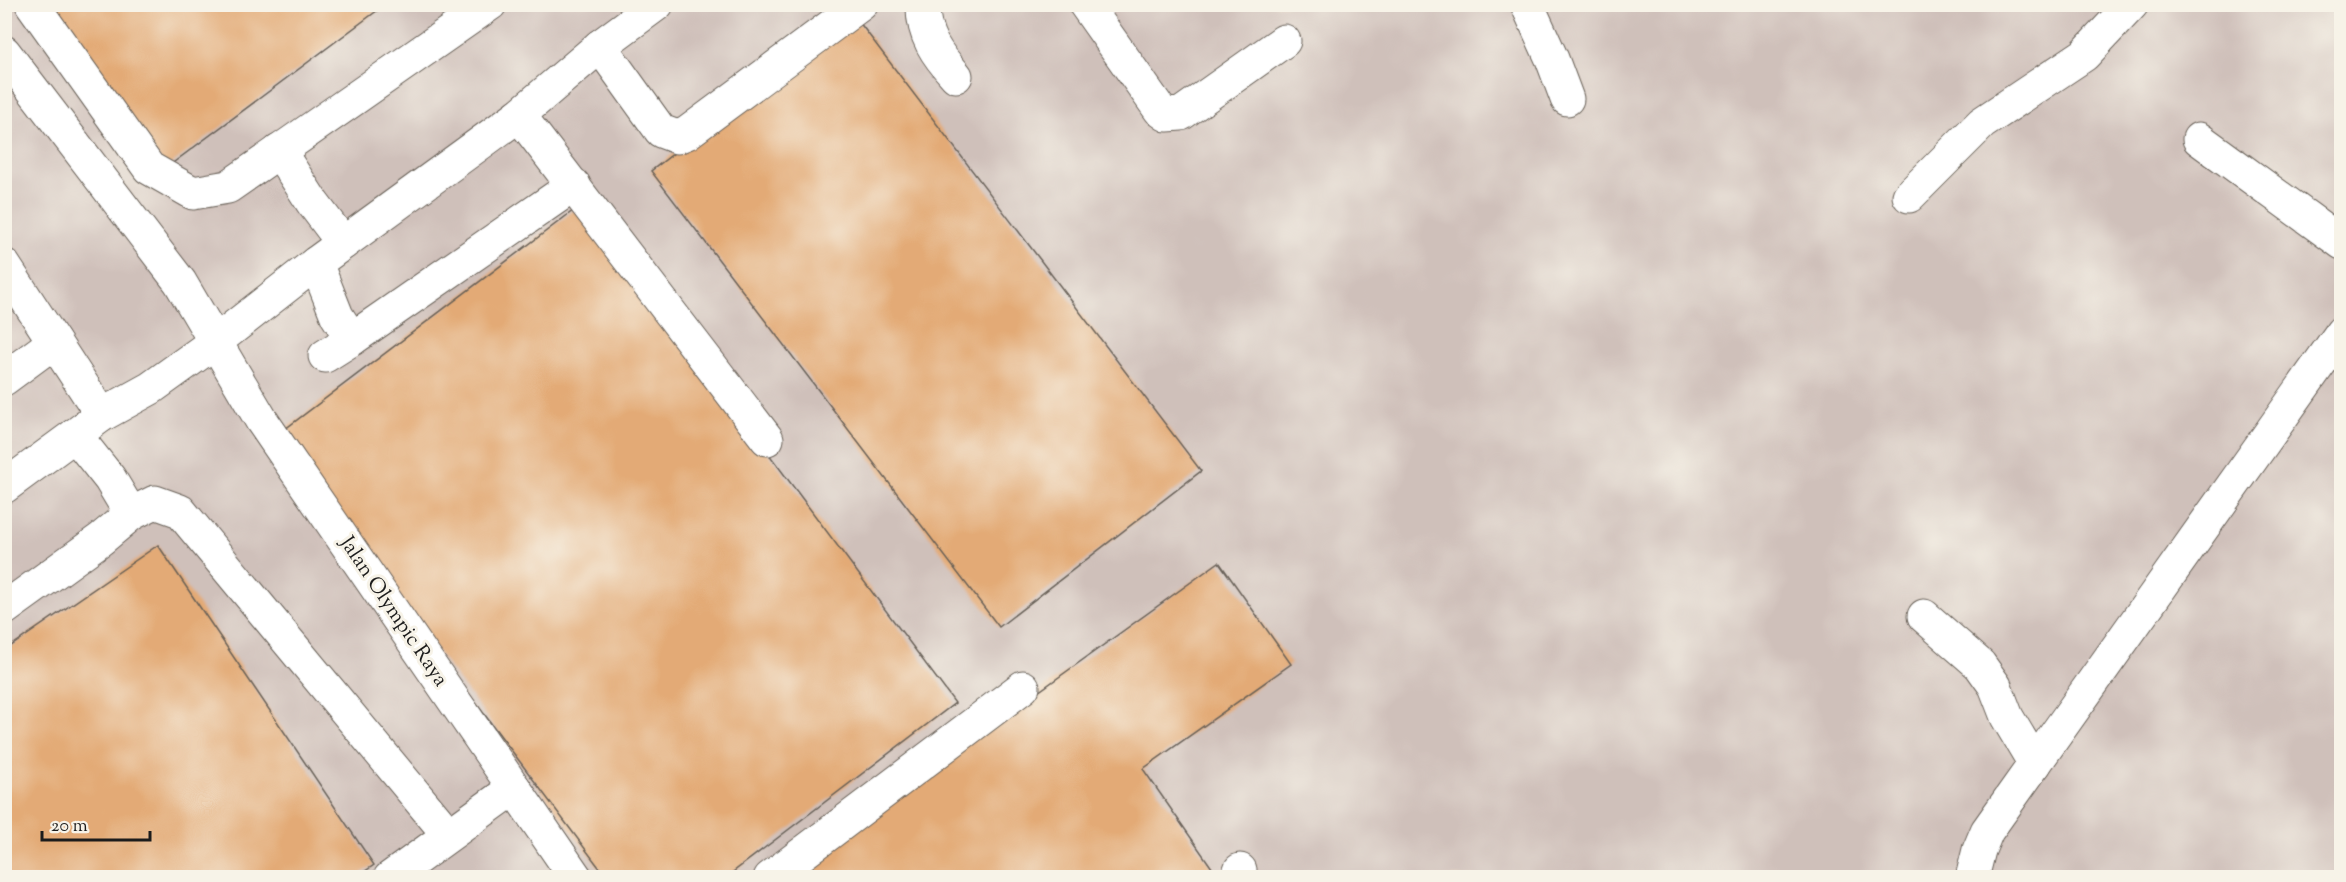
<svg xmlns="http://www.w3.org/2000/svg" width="2346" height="882" viewBox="0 0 2346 882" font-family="'Sorts Mill Goudy',serif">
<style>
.industrial{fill:#cfc0ba}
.building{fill:#e3aa76}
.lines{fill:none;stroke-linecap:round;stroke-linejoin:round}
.minor-casing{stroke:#686057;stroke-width:35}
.minor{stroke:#fff;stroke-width:33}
.labels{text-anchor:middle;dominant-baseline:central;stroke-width:6;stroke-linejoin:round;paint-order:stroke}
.street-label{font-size:21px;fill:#1c1c1c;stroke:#f7f3e8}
</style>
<rect width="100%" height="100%" fill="#f7f3e8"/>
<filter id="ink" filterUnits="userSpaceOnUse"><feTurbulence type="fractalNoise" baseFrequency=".0167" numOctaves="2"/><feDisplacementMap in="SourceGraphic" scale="12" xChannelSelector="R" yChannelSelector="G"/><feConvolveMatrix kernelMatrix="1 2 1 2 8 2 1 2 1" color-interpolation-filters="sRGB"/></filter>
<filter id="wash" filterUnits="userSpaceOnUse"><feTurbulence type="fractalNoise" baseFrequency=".008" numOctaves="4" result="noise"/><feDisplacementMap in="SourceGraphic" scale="24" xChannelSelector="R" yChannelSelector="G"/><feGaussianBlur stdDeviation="1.35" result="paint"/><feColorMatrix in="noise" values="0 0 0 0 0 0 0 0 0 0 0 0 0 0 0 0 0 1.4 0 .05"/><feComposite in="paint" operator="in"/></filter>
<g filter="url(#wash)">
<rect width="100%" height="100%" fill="#f5dec4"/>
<rect class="industrial" x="5" y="5" width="2336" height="872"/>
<g id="blocks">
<g class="building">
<path d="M46 4H386L166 168Z"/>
<path d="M853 14 1201 471 999 627 651 171Z"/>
<path d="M582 204 955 703 725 878H607L276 436Z"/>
<path d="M158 545 374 865 355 878H4V651Z"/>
<path d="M1219 562 1291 664 1143 769 1219 878H779Z"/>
</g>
</g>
</g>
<g filter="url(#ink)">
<use href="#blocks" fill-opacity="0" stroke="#686057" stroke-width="1.5"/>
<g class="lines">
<defs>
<g id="minor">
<path d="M32 4 149 168 193 193 228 187 490 4"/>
<path d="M923 4C922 35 937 55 956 76"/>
<path d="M1085 4 1160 110 1167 115 1181 114 1284 41"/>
<path d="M1527 4 1552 59 1567 99"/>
<path d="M600 46 661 131 677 137 687 133 861 4"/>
<path d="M4 52 180 282 262 421 576 878"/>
<path d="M519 115 767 439"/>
<path d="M2199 139 2342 243"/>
<path d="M279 151 312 202 343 243"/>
<path d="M1909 196 1982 123 2084 55 2132 4"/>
<path d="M316 263 337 316 352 339 574 185"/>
<path d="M4 265 102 415"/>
<path d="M325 356 352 339"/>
<path d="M4 379 54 342"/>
<path d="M4 487 102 415 151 388 215 342 316 263 519 115 600 46 657 4"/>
<path d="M131 514 155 502 180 511 448 834"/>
<path d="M4 609 101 539 131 514 110 479 75 435"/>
<path d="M1924 616 1980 665 1995 686 2007 717 2035 764"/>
<path d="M390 878 514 788"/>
<path d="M770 878 1023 687"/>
<path d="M1238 878 1240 870"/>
<path d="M1972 878 1979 850 1987 831 2342 332"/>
</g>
</defs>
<use href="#minor" class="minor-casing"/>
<use href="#minor" class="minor"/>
</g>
</g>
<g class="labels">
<g class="street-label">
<text transform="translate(393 612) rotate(56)">Jalan Olympic Raya</text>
</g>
</g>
<rect width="2346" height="882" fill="none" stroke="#f7f3e8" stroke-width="24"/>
<path d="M42 831v9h108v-9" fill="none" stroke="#1c1c1c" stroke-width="3"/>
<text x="51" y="831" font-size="18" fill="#1c1c1c" stroke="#f7f3e8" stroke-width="4.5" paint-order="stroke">20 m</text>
</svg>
